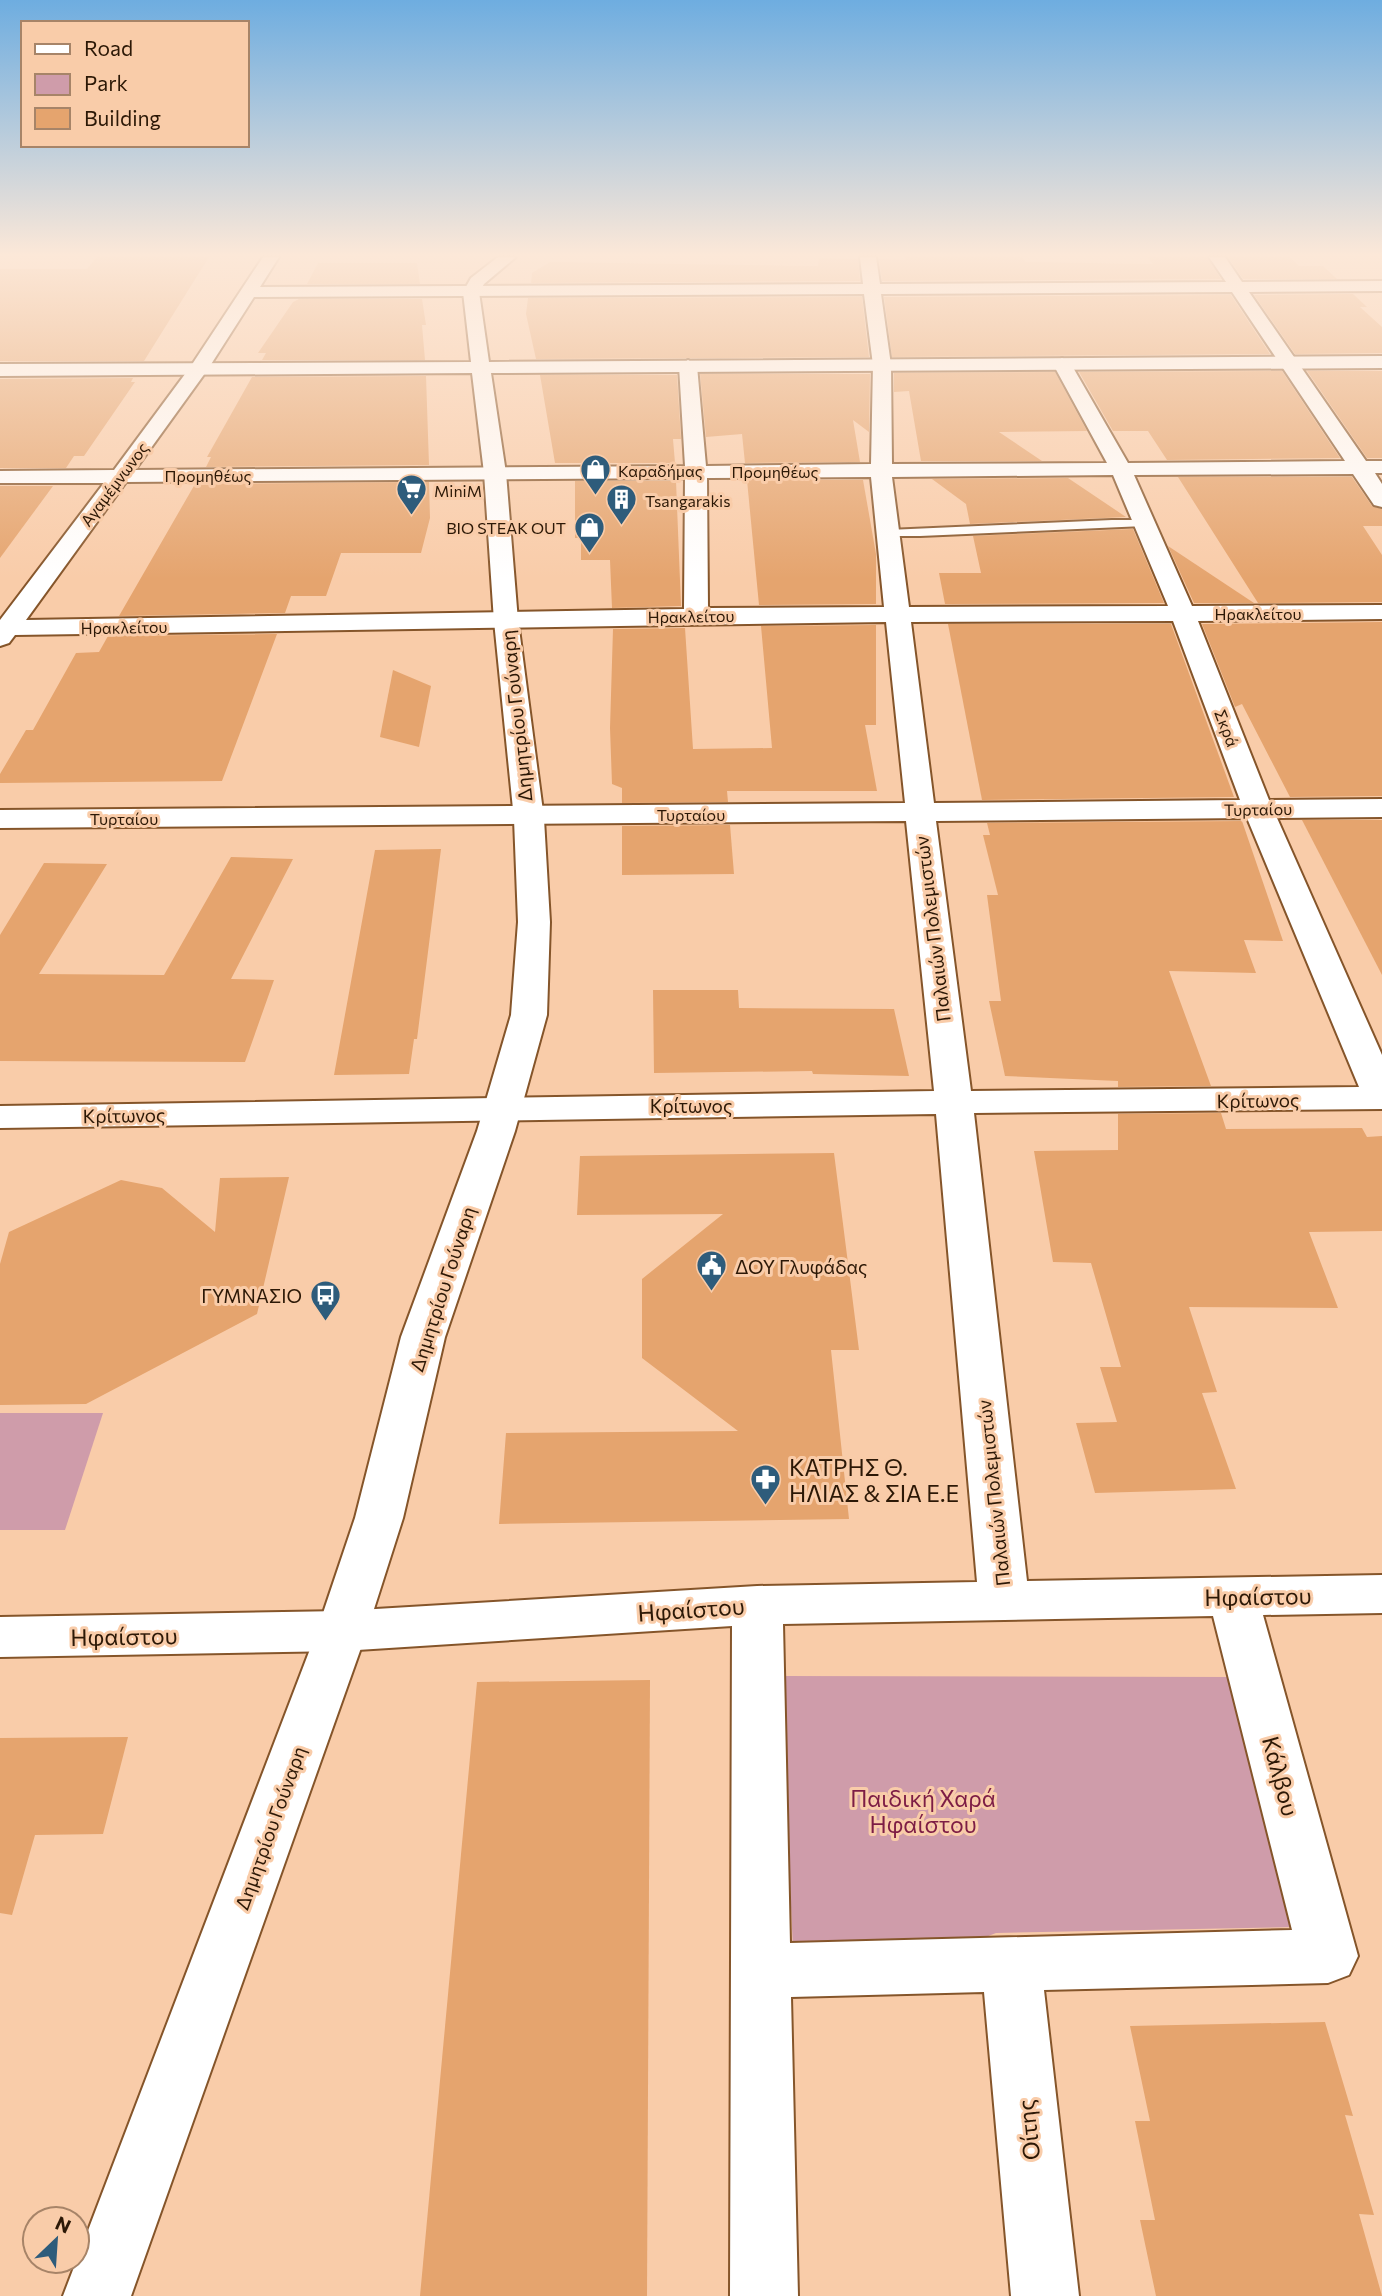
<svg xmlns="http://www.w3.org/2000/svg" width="1382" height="2296" viewBox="0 0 1382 2296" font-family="Commissioner,sans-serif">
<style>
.green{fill:#cf9caa}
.building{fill:#e5a46e}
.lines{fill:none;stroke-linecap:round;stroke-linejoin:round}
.lane-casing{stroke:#85552a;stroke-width:4}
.street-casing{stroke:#85552a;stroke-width:4}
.secondary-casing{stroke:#85552a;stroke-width:4}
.lane{fill:#fff;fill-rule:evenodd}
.street{fill:#fff;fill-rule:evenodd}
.secondary{fill:#fff;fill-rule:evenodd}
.labels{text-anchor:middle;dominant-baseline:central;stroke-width:6;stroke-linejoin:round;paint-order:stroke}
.far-poi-label{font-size:16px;fill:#2c1806;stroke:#f9cca9;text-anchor:start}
.far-street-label{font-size:16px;fill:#2c1806;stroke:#f9cca9}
.street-label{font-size:19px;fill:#2c1806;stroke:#f9cca9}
.poi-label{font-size:19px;fill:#2c1806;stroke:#f9cca9;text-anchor:start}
.near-poi-label{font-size:23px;fill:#2c1806;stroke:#f9cca9;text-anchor:start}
.near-street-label{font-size:23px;fill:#2c1806;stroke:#f9cca9}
.near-park-label{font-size:23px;fill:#7d1d45;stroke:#f9cca9}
</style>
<rect width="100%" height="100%" fill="#f9cca9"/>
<g class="green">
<path d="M0 1413H103L65 1530H0Z"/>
<path d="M780 1676 1231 1677 1297 1927 996 1933 973 1942 793 1949Z"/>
</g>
<g class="building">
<path d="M97 257H209L144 361H0V269H87Z"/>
<path d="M905 257H1022L1026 262 1153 264 1148 257H1207L1221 279 882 281 879 259 906 260Z"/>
<path d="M1228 257H1290L1299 266H1323L1337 279H1243Z"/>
<path d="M819 258 858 259 860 281 531 283 532 273 550 262 805 266H818Z"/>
<path d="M318 263H417L420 284H307Z"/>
<path d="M1353 294 1367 307H1360L1382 327V353L1295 354 1254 295Z"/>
<path d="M1231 295 1270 354 892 357 884 297Z"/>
<path d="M862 297 869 357 536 359 526 314 528 298Z"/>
<path d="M299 299H422L426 325H422L425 360H262L266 353H258L293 302Z"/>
<path d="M1282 371 1340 458 1167 460 1148 431H1113L1079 372Z"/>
<path d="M1307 371H1382V458H1367Z"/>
<path d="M1055 372 1087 431 999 432 1042 461H921L909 391 894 392V373Z"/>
<path d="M700 374H870L869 432 853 420 860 462 745 463 742 434 706 437Z"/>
<path d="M540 375H677L681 439H673L675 463H555Z"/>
<path d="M426 376 429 465 206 467 211 457H207L252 377Z"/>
<path d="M133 378 131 382H135L84 456H74L66 468H0V379Z"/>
<path d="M1178 477H1352L1372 506 1382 509V526H1363L1382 555V602L1258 603Z"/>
<path d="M1068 478 1126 517 970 524 966 504 932 479Z"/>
<path d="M747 480H863L876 554V604L759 605Z"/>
<path d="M575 481H676L681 606 612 608 610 560H581V538H575Z"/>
<path d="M429 482 430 518 421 553H341L326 596H291L285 613 119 616 195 484Z"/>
<path d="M0 486H53L0 558Z"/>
<path d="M1133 529 1164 603 945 604 939 573H981L973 536Z"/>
<path d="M1168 546 1254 603H1194Z"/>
<path d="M1382 622V796L1290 797 1242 704 1235 707 1202 624Z"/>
<path d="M948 624H1171L1234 797 982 800Z"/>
<path d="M876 625V725H865L877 791H727L728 802 622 803V788L612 784 610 728 613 629 685 628 693 749 772 748 761 626Z"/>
<path d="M277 634 222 781 0 783V774L26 730H33L76 653 99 652 108 636Z"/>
<path d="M393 670 431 686 419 747 380 737Z"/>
<path d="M1302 820H1382V975Z"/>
<path d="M1242 821 1283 941 1244 940 1256 973 1169 971 1211 1086 1118 1087V1081L1005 1076 989 1001H1001L987 895H998L983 835H990L987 823Z"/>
<path d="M730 825 734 874 622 875V826Z"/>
<path d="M441 849 417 1039H414L409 1074 334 1075 375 850Z"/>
<path d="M231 857 293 859 231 979 274 980 245 1062 0 1061V935L44 863 107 864 39 974 164 975Z"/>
<path d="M653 990H738L739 1008 894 1009 909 1076 813 1074 812 1071 654 1073Z"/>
<path d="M1221 1113 1226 1129 1362 1128 1367 1137 1382 1136V1231L1309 1232 1338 1308 1189 1307 1217 1392 1202 1393 1236 1489 1095 1493 1076 1423 1117 1422 1100 1367H1121L1091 1263 1053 1262 1034 1151 1118 1150V1114Z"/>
<path d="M834 1153 859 1350H831L849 1519 499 1524 506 1433 738 1431 642 1358V1279L723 1214 577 1215 580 1156Z"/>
<path d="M289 1177 257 1314 86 1404 0 1405V1264L9 1232 121 1180 162 1188 215 1232 220 1178Z"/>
<path d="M650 1680 647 2296H420L477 1682Z"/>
<path d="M128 1737 103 1834 35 1835 12 1915 0 1913V1738Z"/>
<path d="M1325 2022 1353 2116 1345 2115 1374 2215 1359 2214 1382 2296H1156L1140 2220H1155L1135 2121H1150L1130 2026Z"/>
</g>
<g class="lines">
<defs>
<path id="lane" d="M1112 520H1144L1150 523 1144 526 920 536H888L882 533 888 530Z"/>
<path id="street" d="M263 257H279L260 287 863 284 860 257H876L880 284 1226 282 1209 257H1225L1242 282 1382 281V291L1249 292 1366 461H1382V473H1375L1382 484V507L1374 505 1353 474 1134 475 1192 606 1382 605V619L1198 621 1269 800 1382 799V817L1277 818 1382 1055V1109L974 1113 1027 1581 1382 1575V1613L1263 1615 1358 1956 1349 1975 1328 1983 1044 1990 1079 2296H1011L984 1992 791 1997 798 2296H730L732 1626 342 1651 0 1657V1617L342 1611 757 1586 977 1582 936 1114 0 1128V1106L934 1091 906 821 0 828V810L905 803 886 622 15 635 9 643 0 646V620L104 483H0V471L114 470 191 366ZM1232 292 1345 461 1128 463 1071 364 1062 358 1053 364 1107 463 892 464 891 365 881 294ZM864 294 873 365 871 464 706 466 697 366 688 360 679 366 685 466 135 470 208 369 254 297ZM1113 475 1168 606 909 607 892 477ZM871 477 884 607 708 608 707 478ZM685 478 684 609 26 620 126 482ZM1173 621 1240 800 934 803 911 622ZM1247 818 1359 1087 971 1091 936 821ZM1213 1616 1292 1930 790 1943 783 1624Z"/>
<path id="secondary" d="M498 257H516L484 284 479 292 489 362 1382 356V368L491 373 506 473 518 621 544 819 550 922 547 1015 515 1131 445 1337 403 1518 367 1631 131 2296H63L317 1631 355 1518 401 1337 477 1131 511 1015 518 922 514 819 494 621 484 473 472 373 0 376V364L471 362 463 292 471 278Z"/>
</defs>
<use href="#lane" class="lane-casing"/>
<use href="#street" class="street-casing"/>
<use href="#secondary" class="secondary-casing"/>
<use href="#lane" class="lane"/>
<use href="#street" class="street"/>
<use href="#secondary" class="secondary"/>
</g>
<linearGradient id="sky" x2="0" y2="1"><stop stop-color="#6eade0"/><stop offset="0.44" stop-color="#fce8d8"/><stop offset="1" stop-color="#fce8d8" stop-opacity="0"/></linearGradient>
<rect width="1382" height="579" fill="url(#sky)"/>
<defs>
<symbol id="shop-pin" viewBox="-11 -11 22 30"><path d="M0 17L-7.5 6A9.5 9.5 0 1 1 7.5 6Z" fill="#2e5c7b" stroke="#f9cca9"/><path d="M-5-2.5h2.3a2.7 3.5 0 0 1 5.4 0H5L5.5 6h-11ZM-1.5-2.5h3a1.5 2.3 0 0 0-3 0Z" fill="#fff"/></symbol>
<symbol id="supermarket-pin" viewBox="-11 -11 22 30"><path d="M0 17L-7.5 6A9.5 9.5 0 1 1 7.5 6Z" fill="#2e5c7b" stroke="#f9cca9"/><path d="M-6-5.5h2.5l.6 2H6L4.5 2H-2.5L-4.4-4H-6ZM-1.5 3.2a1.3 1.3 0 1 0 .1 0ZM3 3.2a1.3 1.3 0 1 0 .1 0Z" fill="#fff"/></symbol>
<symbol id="building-pin" viewBox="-11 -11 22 30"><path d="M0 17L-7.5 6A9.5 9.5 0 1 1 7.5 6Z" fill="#2e5c7b" stroke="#f9cca9"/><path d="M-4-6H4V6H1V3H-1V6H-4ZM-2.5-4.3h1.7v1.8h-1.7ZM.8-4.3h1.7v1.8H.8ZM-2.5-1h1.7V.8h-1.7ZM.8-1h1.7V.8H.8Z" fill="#fff"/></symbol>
<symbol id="civic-pin" viewBox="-11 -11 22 30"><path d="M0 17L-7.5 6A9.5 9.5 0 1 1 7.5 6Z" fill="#2e5c7b" stroke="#f9cca9"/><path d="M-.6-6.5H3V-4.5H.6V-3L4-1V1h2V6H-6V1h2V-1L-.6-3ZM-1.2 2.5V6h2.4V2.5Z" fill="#fff"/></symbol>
<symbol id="bus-pin" viewBox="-11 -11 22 30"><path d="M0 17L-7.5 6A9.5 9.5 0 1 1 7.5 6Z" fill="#2e5c7b" stroke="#f9cca9"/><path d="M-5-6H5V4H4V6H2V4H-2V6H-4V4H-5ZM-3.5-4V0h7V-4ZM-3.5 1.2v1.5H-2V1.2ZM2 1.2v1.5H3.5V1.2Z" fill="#fff"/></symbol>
<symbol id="pharmacy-pin" viewBox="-11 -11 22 30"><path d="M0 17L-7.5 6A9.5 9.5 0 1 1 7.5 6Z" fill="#2e5c7b" stroke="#f9cca9"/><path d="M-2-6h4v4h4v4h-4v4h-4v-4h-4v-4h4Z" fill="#fff"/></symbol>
</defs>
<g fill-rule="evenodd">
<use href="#shop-pin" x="578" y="452" width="35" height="47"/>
<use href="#supermarket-pin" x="394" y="472" width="35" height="47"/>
<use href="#building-pin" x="604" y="482" width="35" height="47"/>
<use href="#shop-pin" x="572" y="510" width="35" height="47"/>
<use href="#civic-pin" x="694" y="1248" width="35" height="47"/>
<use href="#bus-pin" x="308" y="1278" width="35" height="47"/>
<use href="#pharmacy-pin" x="748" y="1462" width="35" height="47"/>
</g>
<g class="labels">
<g class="far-poi-label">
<text x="618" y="470">Καραδήμας</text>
<text x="434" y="490">MiniM</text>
<text x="645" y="500">Tsangarakis</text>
<text x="566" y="527" text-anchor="end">BIO STEAK OUT</text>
</g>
<g class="far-street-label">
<text x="775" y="471">Προμηθέως</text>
<text x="208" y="475">Προμηθέως</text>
<text transform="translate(114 484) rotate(-53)">Αγαμέμνωνος</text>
<text x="1258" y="613">Ηρακλείτου</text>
<text transform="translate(691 616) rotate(-1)">Ηρακλείτου</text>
<text transform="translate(124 627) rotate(-1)">Ηρακλείτου</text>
<text transform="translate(1227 728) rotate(69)">Σκρά</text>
<text transform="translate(1258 809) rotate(-1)">Τυρταίου</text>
<text x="691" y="814">Τυρταίου</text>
<text x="124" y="818">Τυρταίου</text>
</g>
<g class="street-label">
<text transform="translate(516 716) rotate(-96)">Δημητρίου Γούναρη</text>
<text transform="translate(932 929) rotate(-97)">Παλαιών Πολεμιστών</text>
<text transform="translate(1258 1100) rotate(-1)">Κρίτωνος</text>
<text x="691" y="1105">Κρίτωνος</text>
<text transform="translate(124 1115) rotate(-1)">Κρίτωνος</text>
<text transform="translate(442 1289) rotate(-72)">Δημητρίου Γούναρη</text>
<text transform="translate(993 1493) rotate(-96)">Παλαιών Πολεμιστών</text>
<text transform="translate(270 1828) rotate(-70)">Δημητρίου Γούναρη</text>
</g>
<g class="poi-label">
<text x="735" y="1266">ΔΟΥ Γλυφάδας</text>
<text x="302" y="1295" text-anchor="end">ΓΥΜΝΑΣΙΟ</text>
</g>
<g class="near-poi-label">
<text x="789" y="1467">ΚΑΤΡΗΣ Θ.<tspan x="789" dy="26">ΗΛΙΑΣ &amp; ΣΙΑ Ε.Ε</tspan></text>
</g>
<g class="near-street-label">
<text transform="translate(1258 1596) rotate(-1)">Ηφαίστου</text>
<text transform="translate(691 1609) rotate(-4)">Ηφαίστου</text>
<text transform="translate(124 1636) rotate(-1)">Ηφαίστου</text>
<text transform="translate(1281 1776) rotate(75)">Κάλβου</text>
<text transform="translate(1028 2130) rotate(-96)">Οίτης</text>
</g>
<g class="near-park-label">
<text x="923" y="1798">Παιδική Χαρά<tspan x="923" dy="26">Ηφαίστου</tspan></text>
</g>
</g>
<rect x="21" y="21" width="228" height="126" fill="#f9cca9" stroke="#a78468" stroke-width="2"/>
<rect x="35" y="44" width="35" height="10" fill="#ffffff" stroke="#a78468" stroke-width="2"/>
<text x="84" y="56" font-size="21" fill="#2c1806">Road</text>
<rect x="35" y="74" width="35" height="21" fill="#cf9caa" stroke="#a78468" stroke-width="2"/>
<text x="84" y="91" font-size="21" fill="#2c1806">Park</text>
<rect x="35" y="108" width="35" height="21" fill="#e5a46e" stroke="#a78468" stroke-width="2"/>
<text x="84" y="126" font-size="21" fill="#2c1806">Building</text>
<g transform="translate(56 2240) rotate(25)"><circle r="33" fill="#f9cca9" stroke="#a78468" stroke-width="2"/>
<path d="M0-5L12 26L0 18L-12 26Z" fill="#2e5c7b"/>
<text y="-10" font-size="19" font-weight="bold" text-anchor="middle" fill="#2c1806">N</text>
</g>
</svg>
